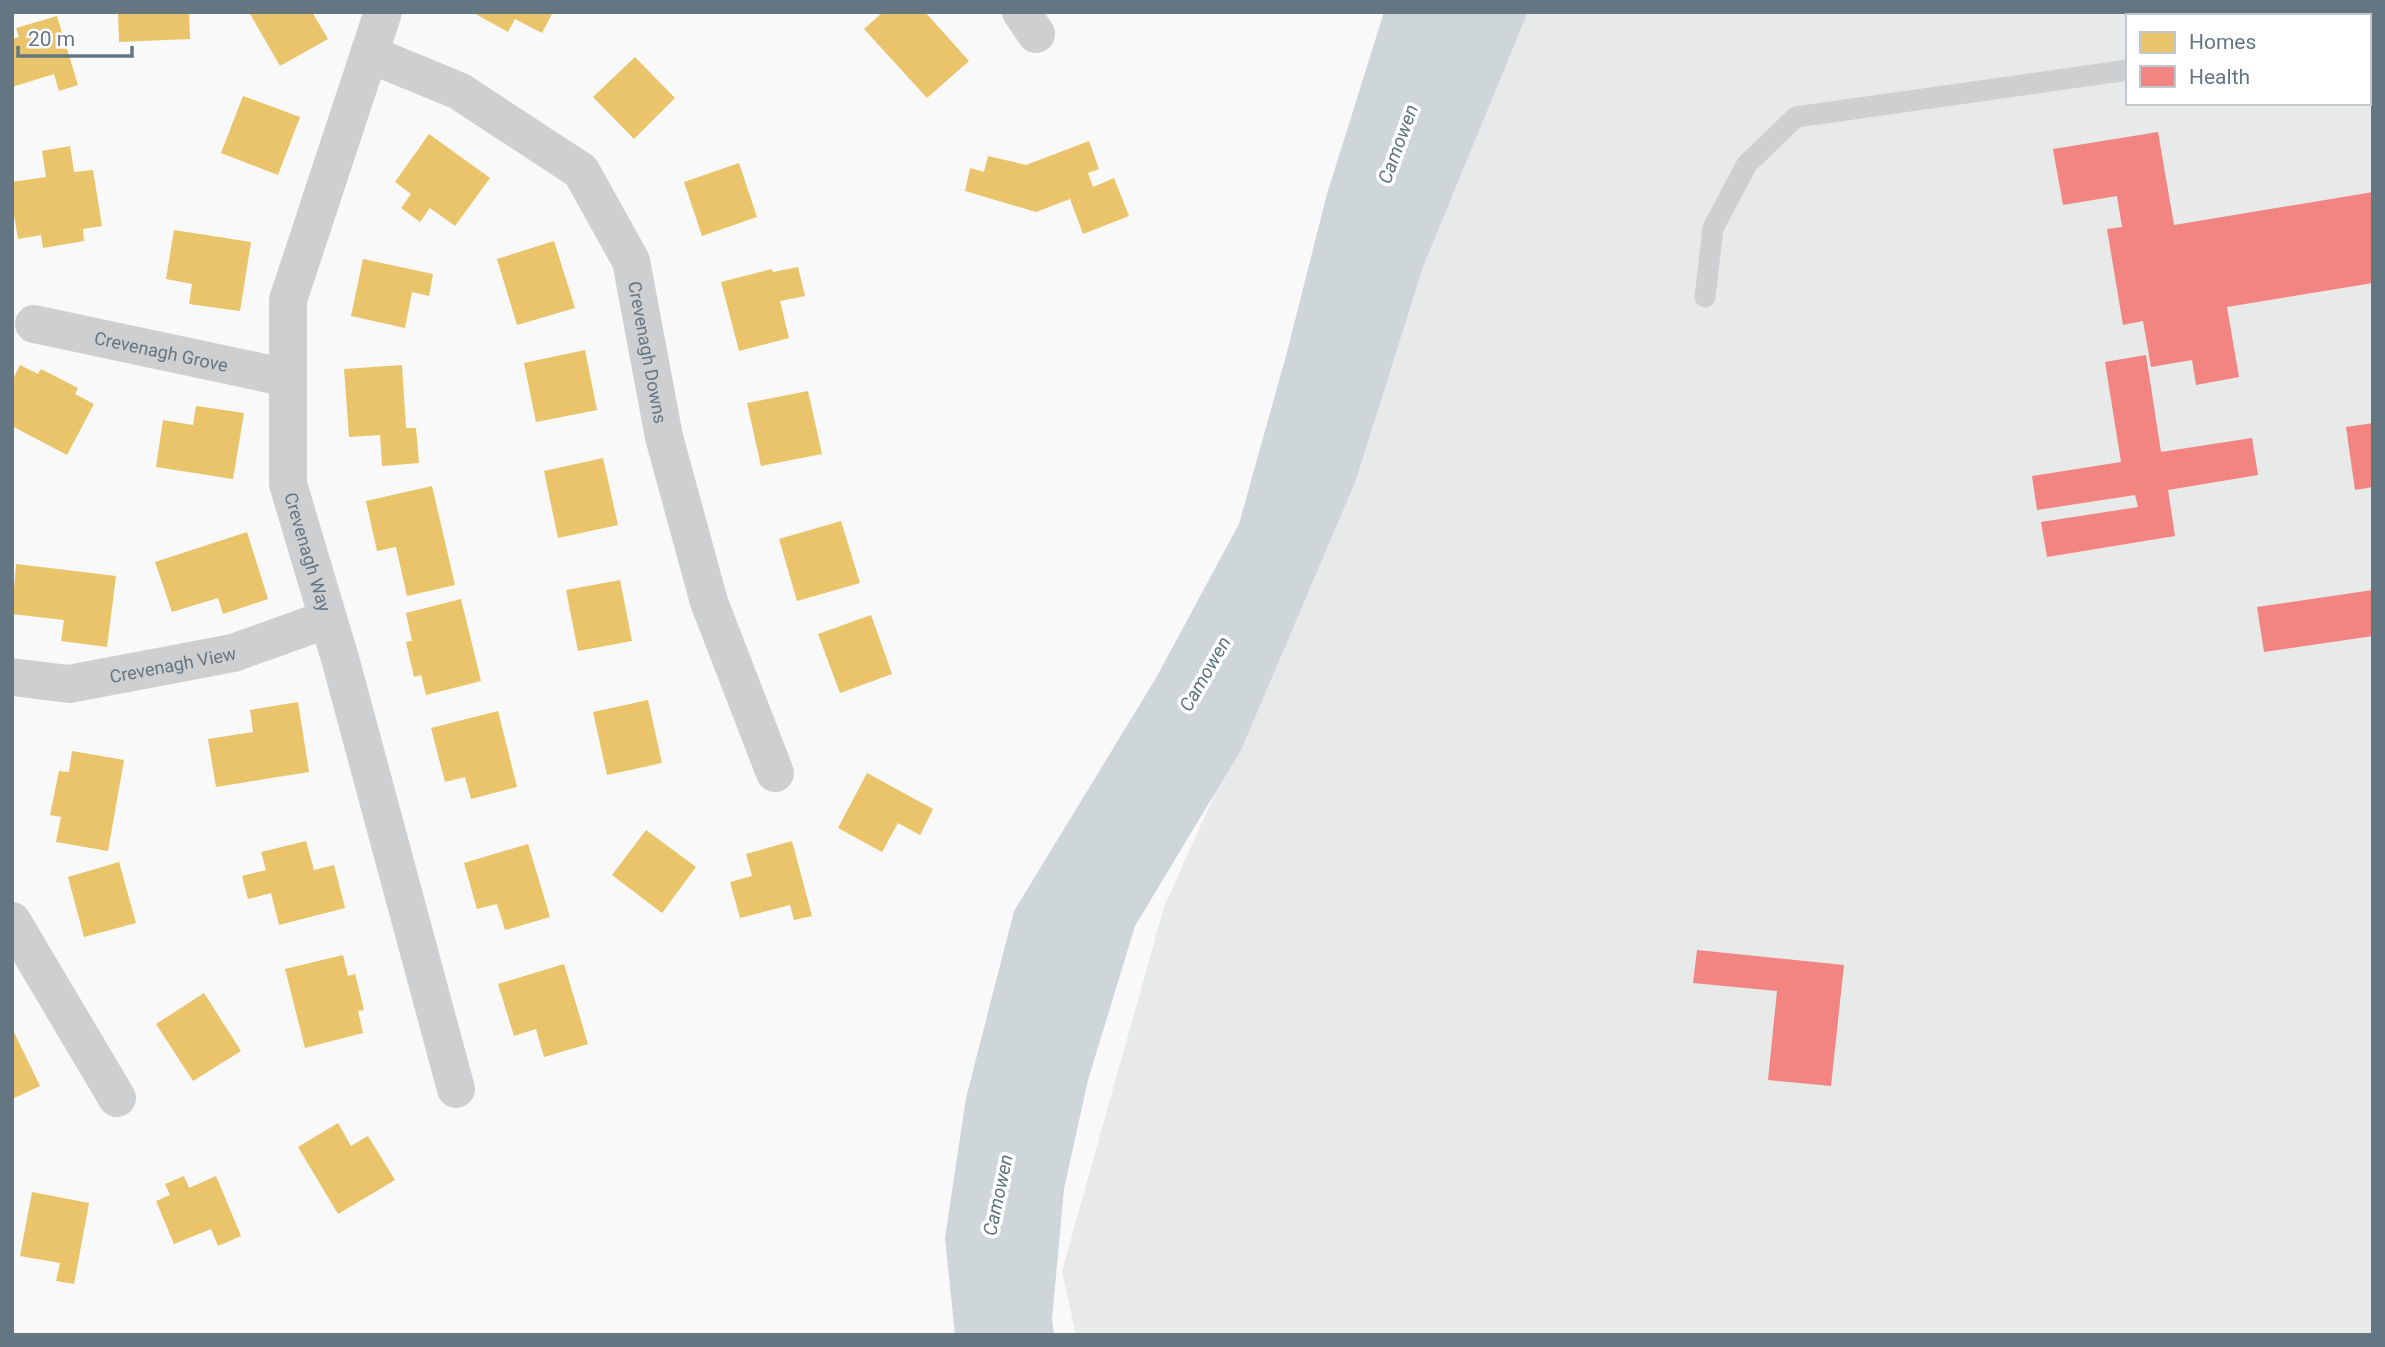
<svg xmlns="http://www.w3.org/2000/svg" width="2385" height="1347" viewBox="0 0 2385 1347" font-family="Roboto,sans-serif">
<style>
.built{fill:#e8e9e9;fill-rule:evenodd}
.water{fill:#ced6d9}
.homes{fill:#e9c46a}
.health{fill:#f28482}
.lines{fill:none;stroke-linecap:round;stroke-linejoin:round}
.service{stroke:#cecfd0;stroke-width:21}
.minor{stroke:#cecfd0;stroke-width:38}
.labels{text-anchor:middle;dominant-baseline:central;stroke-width:7;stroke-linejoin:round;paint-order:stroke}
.street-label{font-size:18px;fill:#657683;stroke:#fff}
.water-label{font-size:19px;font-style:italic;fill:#60757c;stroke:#fff}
</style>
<rect width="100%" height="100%" fill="#f9f9f9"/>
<path class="built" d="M1528 12H2373V1335H1076L1062 1271 1164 907 1356 480 1423 267ZM2128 16H2369V103H2128Z"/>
<path class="water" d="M1384 12H1528L1423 267 1356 480 1241 750 1135 926 1088 1080 1064 1189 1052 1319 1054 1335H955L945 1238 966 1098 1014 911 1156 678 1239 524 1287 352 1327 194Z"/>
<g class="homes">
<path d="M118 12H189L190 39 119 42Z"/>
<path d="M249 12H312L328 39 280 66Z"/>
<path d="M472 12H553L542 33 515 19 508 32Z"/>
<path d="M883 12H925L969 61 927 98 864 29Z"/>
<path d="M57 16 78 85 59 91 54 74 12 87V39L19 37 16 28Z"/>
<path d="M635 57 675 98 634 139 593 97Z"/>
<path d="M243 96 300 117 278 175 221 153Z"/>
<path d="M429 134 490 178 455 226 430 208 420 222 401 208 411 194 395 182Z"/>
<path d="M1089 141 1099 169 1088 173 1093 187 1114 178 1129 216 1083 234 1070 199 1036 212 965 191 970 168 984 172 988 156 1026 165Z"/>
<path d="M70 146 74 172 93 170 102 226 83 229 84 241 43 248 41 235 18 239 12 203V182L46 177 42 151Z"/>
<path d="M739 163 757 217 702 236 684 182Z"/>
<path d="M174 230 251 242 240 311 189 304 192 284 166 279Z"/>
<path d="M554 241 575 308 517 325 497 259Z"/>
<path d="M363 259 433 274 429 296 412 292 405 328 351 316Z"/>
<path d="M798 267 805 296 780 301 789 338 739 351 721 282 772 269 773 272Z"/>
<path d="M585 350 597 410 536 422 524 363Z"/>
<path d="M20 365 38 374 41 369 78 388 75 394 94 404 67 455 12 426V381Z"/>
<path d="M402 365 406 428H416L419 463 382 466 380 435 349 437 344 369Z"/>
<path d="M808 391 822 454 761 466 747 403Z"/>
<path d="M196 406 244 413 233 479 156 467 163 420 193 425Z"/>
<path d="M603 458 618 525 558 538 544 471Z"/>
<path d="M432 486 455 585 407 596 396 547 377 551 366 501Z"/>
<path d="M841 521 860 583 797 601 779 539Z"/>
<path d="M247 532 268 599 223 614 218 598 172 612 155 562Z"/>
<path d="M16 564 116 576 107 647 61 641 64 620 12 614Z"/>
<path d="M620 580 632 641 578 651 566 590Z"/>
<path d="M461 599 481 681 426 695 421 675 414 677 406 642 412 641 406 613Z"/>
<path d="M871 615 892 674 840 693 818 634Z"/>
<path d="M648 700 662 763 607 775 593 712Z"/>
<path d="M298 702 309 772 216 787 208 739 253 732 250 710Z"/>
<path d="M498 711 517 787 471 799 465 777 445 782 431 728Z"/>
<path d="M72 751 124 760 108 851 56 842 61 817 50 815 59 771 69 772Z"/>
<path d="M867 773 933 809 920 835 898 823 882 852 838 828Z"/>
<path d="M646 830 696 867 662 913 612 875Z"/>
<path d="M306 841 314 870 334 865 345 908 279 925 271 893 248 899 242 876 266 870 261 852Z"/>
<path d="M792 841 812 916 794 920 790 905 740 918 730 882 752 876 746 854Z"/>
<path d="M528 844 550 917 505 930 497 904 477 909 464 863Z"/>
<path d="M119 862 136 923 84 937 68 877Z"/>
<path d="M343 955 348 976 355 974 364 1010 358 1011 363 1033 305 1048 285 969Z"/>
<path d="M564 964 588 1044 544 1057 536 1029 514 1036 498 984Z"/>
<path d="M204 993 241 1051 193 1081 156 1024Z"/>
<path d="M12 1028 40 1086 12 1099Z"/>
<path d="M338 1123 351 1146 368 1136 395 1180 338 1214 298 1147Z"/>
<path d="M184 1176 189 1188 216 1176 241 1236 218 1246 211 1229 174 1244 156 1201 170 1195 165 1184Z"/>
<path d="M32 1192 89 1203 74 1284 56 1281 60 1263 20 1256Z"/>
</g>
<g class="health">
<path d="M2158 132 2174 225 2373 192V283L2227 307 2239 377 2196 385 2192 360 2151 367 2143 321 2123 325 2107 229 2122 227 2117 196 2063 205 2053 149Z"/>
<path d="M2146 355 2161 452 2252 438 2258 475 2168 490 2175 536 2047 557 2041 522 2138 507 2135 495 2037 510 2032 476 2121 462 2105 362Z"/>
<path d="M2373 423V487L2355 490 2346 427Z"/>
<path d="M2373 590V636L2264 652 2257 607Z"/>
<path d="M1697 950 1844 965 1831 1086 1768 1080 1777 991 1693 983Z"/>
</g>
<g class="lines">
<g class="service">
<path d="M2369 36 2373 35"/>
<path d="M1705 297 1713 228 1747 164 1796 117 2128 70"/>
</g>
<g class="minor">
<path id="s1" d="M383 12 288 300V484L341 662 456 1089"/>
<path d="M1021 12 1036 34"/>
<path id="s2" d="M369 54 459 91 581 171 631 261 664 437 709 602 775 773"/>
<path id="s3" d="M34 324 288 378"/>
<path id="s4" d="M12 677 69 684 233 653 328 619"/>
<path d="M12 921 117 1098"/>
</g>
</g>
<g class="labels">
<g class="street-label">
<text stroke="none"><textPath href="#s3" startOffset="130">Crevenagh Grove</textPath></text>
<text stroke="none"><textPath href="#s2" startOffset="439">Crevenagh Downs</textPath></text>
<text stroke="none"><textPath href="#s1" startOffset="558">Crevenagh Way</textPath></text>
<text stroke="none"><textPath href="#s4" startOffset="163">Crevenagh View</textPath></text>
</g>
<g class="water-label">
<text transform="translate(1398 144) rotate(-70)">Camowen</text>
<text transform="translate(1205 674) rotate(-60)">Camowen</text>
<text transform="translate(998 1195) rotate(-78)">Camowen</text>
</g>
</g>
<rect width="2385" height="1347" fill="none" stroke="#657683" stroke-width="28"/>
<rect x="2126" y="14" width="245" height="91" fill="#ffffff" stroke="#c1c8cd" stroke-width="2"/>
<rect x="2140" y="32" width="35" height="21" fill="#e9c46a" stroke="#c1c8cd" stroke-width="2"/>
<text x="2189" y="49" font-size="21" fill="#657683">Homes</text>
<rect x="2140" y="66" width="35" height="21" fill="#f28482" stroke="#c1c8cd" stroke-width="2"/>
<text x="2189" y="84" font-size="21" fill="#657683">Health</text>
<path d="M18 46v10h114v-10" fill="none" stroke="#657683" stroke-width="3.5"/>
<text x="28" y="46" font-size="21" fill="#657683" stroke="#ffffff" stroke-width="5" paint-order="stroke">20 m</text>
</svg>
